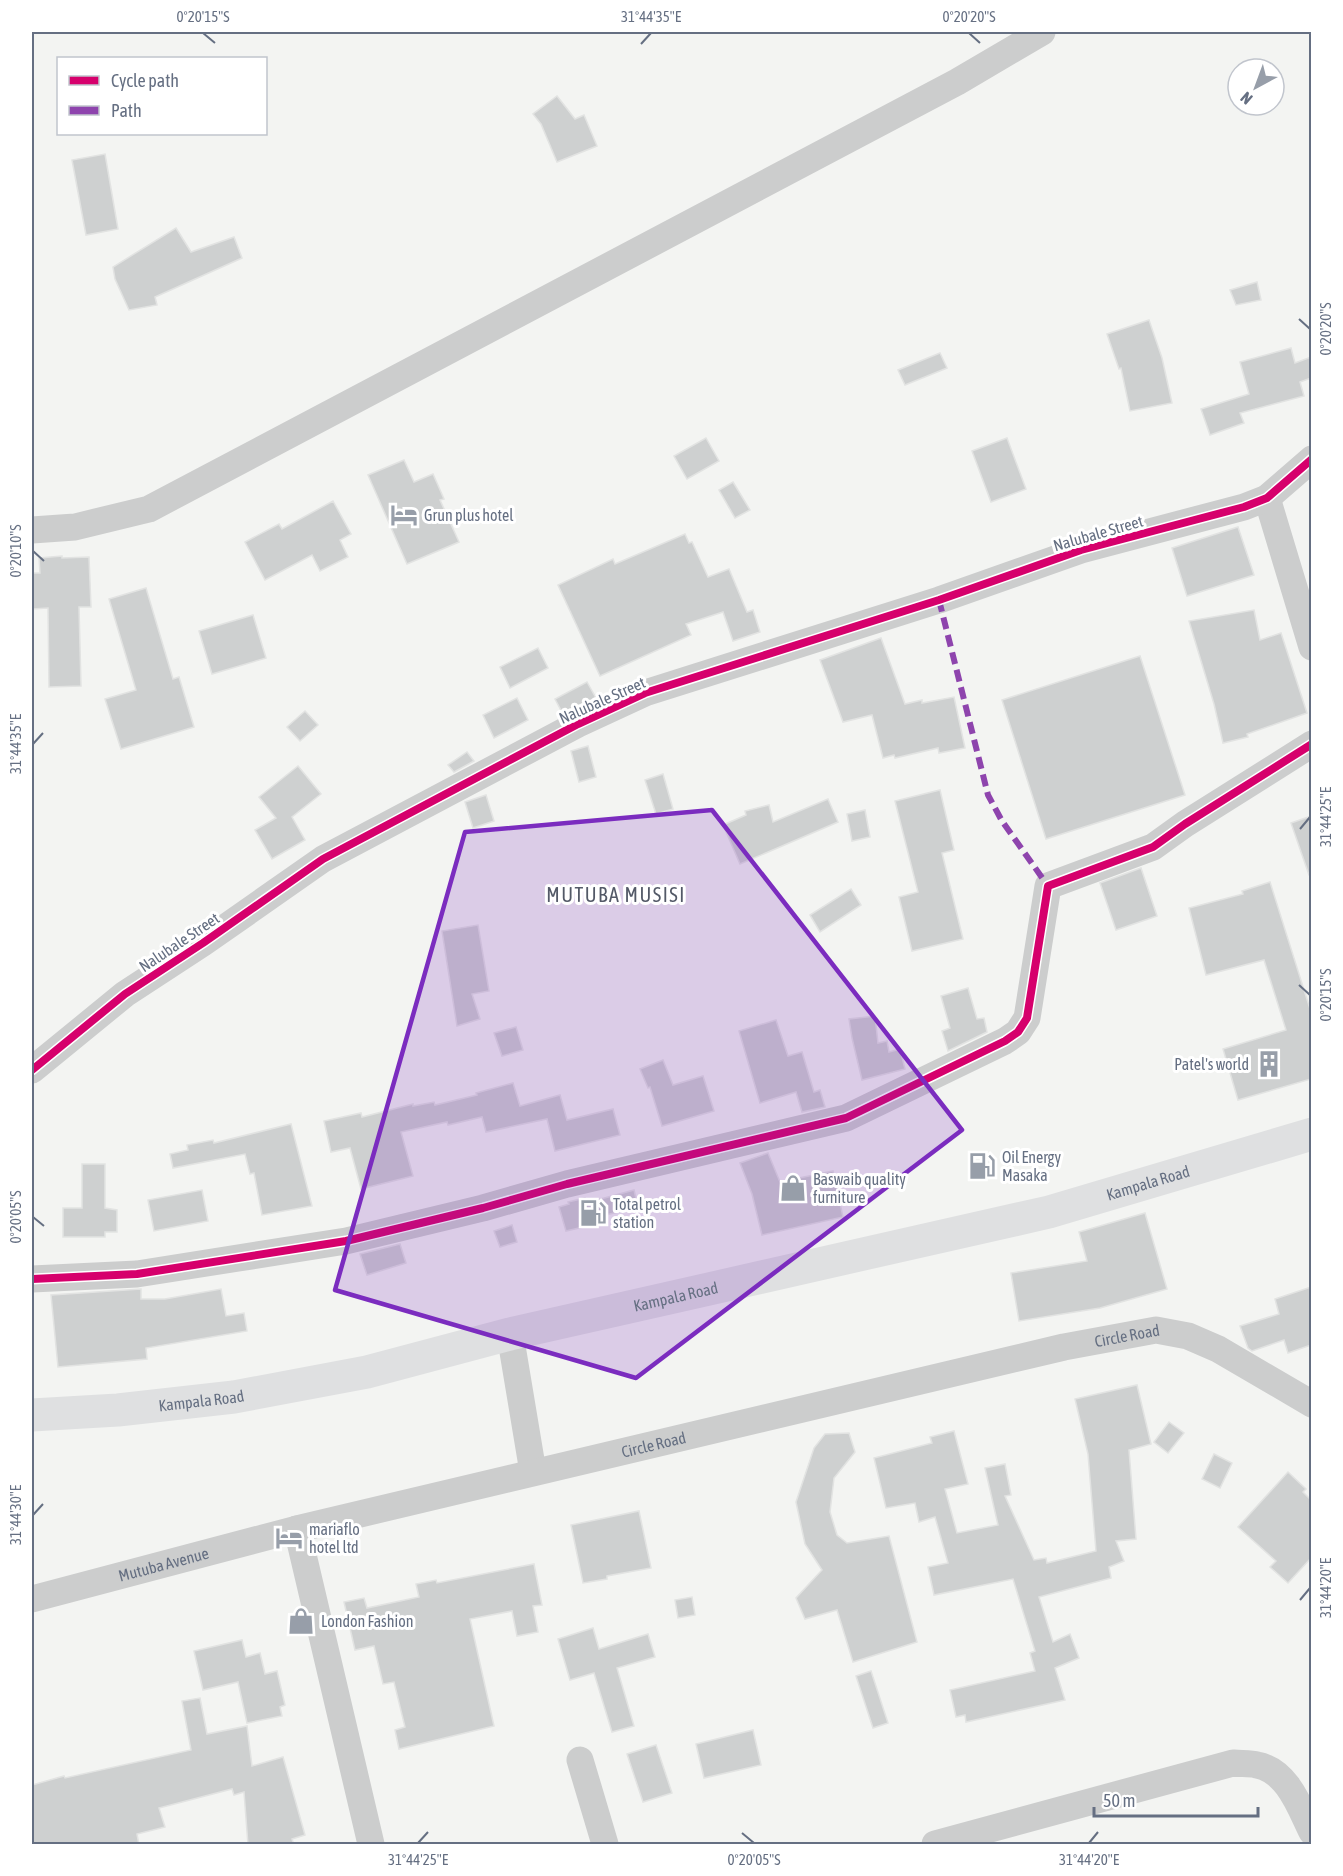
<svg xmlns="http://www.w3.org/2000/svg" width="1343" height="1876" viewBox="0 0 1343 1876" font-family="'Asap Condensed',sans-serif">
<style>
.building{fill:#ced0d0;stroke:#e2e3e2;stroke-width:1.5}
.lines{fill:none;stroke-linecap:round;stroke-linejoin:round}
.minor{stroke:#cccdcd;stroke-width:27}
.primary{stroke:#dfe0e1;stroke-width:33}
.quiet{stroke:#8e44ad;stroke-width:6;stroke-dasharray:12 6;stroke-linecap:butt}
.cycleway-casing{stroke:#fff;stroke-width:11}
.cycleway{stroke:#d6006c;stroke-width:8}
.marked{fill:#7b2cbf;fill-opacity:0.2;stroke:#7b2cbf;stroke-width:4.5;stroke-linejoin:round}
.ticks{fill:none;stroke:#656f82;stroke-width:2}
.labels{text-anchor:middle;dominant-baseline:central;stroke-width:6;stroke-linejoin:round;paint-order:stroke}
.poi-label{font-size:16px;fill:#656f82;stroke:#fff;text-anchor:start}
.street-label{font-size:16px;fill:#656f82;stroke:#fff}
.quarter-label{font-size:20px;letter-spacing:1.5px;fill:#535967;stroke:#fff}
.neatline{fill:none;stroke:#656f82;stroke-width:2}
.ticks-label{font-size:15px;text-anchor:middle;fill:#656f82}
</style>
<rect width="100%" height="100%" fill="#f3f4f2"/>
<g class="building">
<path d="M557 96 575 119 584 115 597 146 557 162 541 124 533 114Z"/>
<path d="M105 154 118 229 86 235 72 160Z"/>
<path d="M176 228 191 252 234 237 242 258 155 297 157 305 129 310 115 279 113 267Z"/>
<path d="M1257 282 1261 300 1236 305 1230 290Z"/>
<path d="M1149 320 1162 358 1172 403 1130 411 1121 368 1119 369 1107 334Z"/>
<path d="M1291 348 1295 363 1311 357V378L1300 382 1304 396 1240 413 1244 423 1210 435 1201 409 1249 394 1240 362Z"/>
<path d="M940 353 947 368 905 385 898 370Z"/>
<path d="M706 438 719 461 687 479 674 456Z"/>
<path d="M1007 438 1026 489 991 502 972 451Z"/>
<path d="M404 460 414 482 433 474 444 499 440 500 459 542 407 564 368 475Z"/>
<path d="M733 482 750 510 735 518 719 490Z"/>
<path d="M333 501 351 534 340 540 348 557 320 571 312 555 265 580 245 542 279 524 282 529Z"/>
<path d="M1238 527 1254 575 1187 596 1172 548Z"/>
<path d="M685 534 689 543 692 542 708 577 729 569 747 612 753 610 760 632 733 641 723 612 686 624 691 635 600 676 558 585 613 559 615 564Z"/>
<path d="M62 556V558L89 557 91 607H79L81 686 49 687 48 608 32 609V573H40L39 558Z"/>
<path d="M146 588 173 679 179 677 194 727 121 749 105 699 136 690 109 599Z"/>
<path d="M1254 610 1260 640 1281 633 1307 713 1247 734 1248 737 1223 743 1214 704 1189 621Z"/>
<path d="M253 615 266 658 212 674 199 631Z"/>
<path d="M881 638 905 704 922 700V703L954 697 965 748 939 753 938 748 895 758 894 755 883 758 872 715 843 722 820 660Z"/>
<path d="M538 648 548 668 510 688 500 667Z"/>
<path d="M1140 656 1185 795 1046 839 1002 700Z"/>
<path d="M587 682 596 698 563 714 555 699Z"/>
<path d="M517 698 528 720 494 738 483 715Z"/>
<path d="M305 711 318 725 300 741 287 727Z"/>
<path d="M588 746 596 777 579 782 571 751Z"/>
<path d="M467 752 474 761 454 772 448 765Z"/>
<path d="M298 766 321 794 292 817 305 840 272 859 255 830 276 818 259 797Z"/>
<path d="M663 774 673 809 656 814 645 780Z"/>
<path d="M940 790 954 850 942 853 963 939 912 951 899 897 918 892 895 801Z"/>
<path d="M486 795 494 821 473 828 465 802Z"/>
<path d="M828 799 838 822 740 864 723 825 746 815 745 811 769 805 773 822Z"/>
<path d="M865 810 870 837 852 841 847 814Z"/>
<path d="M1311 816V875H1309L1291 823Z"/>
<path d="M1141 868 1157 916 1116 930 1100 883Z"/>
<path d="M1270 882 1311 1012V1079L1238 1100 1223 1049 1286 1030 1264 960 1206 975 1189 908 1243 894 1242 891Z"/>
<path d="M851 889 861 905 820 932 810 915Z"/>
<path d="M478 925 489 991 472 994 480 1019 457 1026 442 931Z"/>
<path d="M968 988 977 1019 984 1018 987 1032 948 1051 942 1031 950 1028 941 996Z"/>
<path d="M875 1016 878 1043 887 1041 889 1052 900 1049 905 1069 862 1080 852 1038 849 1019Z"/>
<path d="M776 1020 788 1056 802 1052 814 1092 820 1090 825 1107 802 1112 796 1092 760 1103 739 1031Z"/>
<path d="M516 1027 523 1050 502 1056 494 1033Z"/>
<path d="M663 1060 673 1085 703 1076 714 1111 662 1126 650 1087 648 1088 640 1069Z"/>
<path d="M513 1083 520 1106 560 1095 567 1120 613 1109 620 1135 555 1151 547 1119 486 1132 482 1117 448 1125 447 1122 401 1132 413 1176 361 1189 350 1148 331 1152 324 1121 361 1113 362 1117 413 1104V1106L434 1102 435 1105 477 1095 476 1093Z"/>
<path d="M291 1124 312 1206 262 1215 254 1173 250 1174 245 1154 173 1168 170 1154 188 1150 187 1145 213 1140 214 1143Z"/>
<path d="M768 1153 780 1182 833 1171 843 1217 762 1235 752 1194 740 1163Z"/>
<path d="M82 1164H105V1208L117 1210V1232H105V1237H63V1208H82Z"/>
<path d="M202 1190 208 1221 154 1231 148 1200Z"/>
<path d="M634 1190 638 1207 590 1219 592 1225 566 1231 559 1207 569 1204 568 1202 585 1198 586 1203Z"/>
<path d="M1145 1213 1167 1289 1100 1308 1019 1321 1011 1273 1087 1261 1079 1232Z"/>
<path d="M512 1225 517 1242 500 1247 494 1231Z"/>
<path d="M400 1244 406 1263 367 1275 360 1254Z"/>
<path d="M1311 1287V1345L1288 1353 1284 1340 1252 1351 1248 1348 1240 1326 1279 1314 1275 1299Z"/>
<path d="M141 1289V1299H165L221 1289 226 1316 244 1313 247 1331 146 1348 147 1359 58 1367 51 1295Z"/>
<path d="M1137 1385 1151 1444 1129 1450 1136 1539 1116 1541 1124 1561 1109 1567 1111 1578 1039 1597 1053 1642 1070 1634 1079 1658 1055 1668 1065 1700 966 1722 965 1715 956 1717 950 1690 1035 1671 1030 1653 1035 1651 1013 1579 934 1595 928 1567 948 1563 935 1517 919 1522 915 1503 886 1508 874 1458 932 1443 930 1437 954 1431 968 1484 945 1489 957 1533 998 1525 985 1468 1005 1464 1011 1495 1005 1496 1034 1560 1046 1558 1047 1563 1096 1551 1088 1454 1075 1399Z"/>
<path d="M1169 1422 1184 1433 1168 1453 1154 1442Z"/>
<path d="M849 1433 855 1452 834 1478 830 1512 837 1535 847 1543 889 1536 917 1642 853 1662 837 1610 805 1619 796 1598 822 1570 805 1544 796 1502 814 1448 825 1434Z"/>
<path d="M1214 1454 1232 1463 1220 1488 1202 1479Z"/>
<path d="M1288 1472 1306 1489 1303 1492 1311 1500V1558L1288 1583 1270 1567 1276 1561 1238 1527Z"/>
<path d="M639 1511 651 1568 607 1576V1579L583 1583 571 1525Z"/>
<path d="M534 1564 542 1605 533 1606 538 1632 517 1636 512 1611 470 1619 494 1726 399 1749 395 1730 405 1727 394 1682 383 1684 374 1646 355 1650 344 1602 364 1598 367 1608 419 1597 416 1584 436 1580 437 1583Z"/>
<path d="M692 1597 695 1615 678 1618 675 1600Z"/>
<path d="M593 1628 599 1649 648 1634 655 1657 617 1668 634 1726 612 1732 594 1673 570 1680 558 1639Z"/>
<path d="M242 1640 246 1657 260 1653 265 1674 277 1671 285 1705 280 1707 282 1716 247 1723 238 1682 203 1690 194 1651Z"/>
<path d="M871 1671 888 1723 873 1728 856 1676Z"/>
<path d="M200 1698 207 1734 247 1726 252 1766 283 1757 305 1835 292 1839 294 1845H248L244 1792 234 1795 232 1789 159 1808 165 1827 137 1834 139 1845H32V1785L64 1776 65 1778 191 1750 182 1701Z"/>
<path d="M753 1730 761 1765 704 1778 696 1744Z"/>
<path d="M656 1745 672 1793 643 1802 627 1754Z"/>
</g>
<g class="lines">
<g class="minor">
<path d="M1267 498 1312 647"/>
<path d="M32 530 75 527 149 509 957 82 1042 32"/>
<path d="M32 1070 125 994 203 943 323 859 578 724 645 693 939 600 1081 550 1244 507 1267 498 1312 459"/>
<path d="M32 1279 137 1274 346 1241 483 1208 567 1184 846 1118 1005 1041 1018 1032 1027 1018 1048 886 1153 847 1185 824 1312 744"/>
<path d="M510 1334 533 1472"/>
<path id="s1" d="M32 1599 297 1529"/>
<path d="M580 1760 605 1844"/>
<path id="s2" d="M371 1844 297 1529 1064 1347 1156 1330 1188 1336 1218 1349 1312 1404"/>
<path d="M935 1844 1233 1763C1241 1764 1250 1763 1257 1765 1288 1771 1300 1808 1312 1832"/>
</g>
<path class="primary" id="s3" d="M32 1415 118 1410 234 1397 367 1372 510 1334 1049 1212 1312 1134"/>
<path class="quiet" d="M939 600 988 795 1002 821 1048 886"/>
<defs>
<g id="cycleway">
<path d="M32 1070 125 994 203 943 323 859 578 724 645 693 939 600 1081 550 1244 507 1267 498 1312 459"/>
<path d="M32 1279 137 1274 346 1241 483 1208 567 1184 846 1118 1005 1041 1018 1032 1027 1018 1048 886 1153 847 1185 824 1312 744"/>
</g>
</defs>
<use href="#cycleway" class="cycleway-casing"/>
<use href="#cycleway" class="cycleway"/>
</g>
<path class="marked" d="M712 810 962 1130 636 1378 335 1290 465 832Z"/>
<path class="ticks" d="M203 33 215 43M969 33 980 43M641 44 651 33M1299 319 1310 329M33 551 44 561M33 744 43 733M1300 829 1310 817M1299 985 1310 995M33 1217 44 1226M33 1515 43 1504M1300 1600 1310 1588M742 1833 754 1843M418 1843 428 1832M1089 1843 1098 1832"/>
<defs>
<symbol id="hotel-bare" viewBox="-9 -9 18 18"><path d="M-6-4.5h1.5V1H6V5H4.5V3h-9V5H-6ZM-4 0a1.8 1.8 0 1 1 3.6 0ZM.5 0V-2.5h3Q6-2.5 6 0Z" fill="#979ea9" stroke="#fff" stroke-width="2.5" paint-order="stroke"/></symbol>
<symbol id="building-bare" viewBox="-9 -9 18 18"><path d="M-4-6H4V6H1V3H-1V6H-4ZM-2.5-4.3h1.7v1.8h-1.7ZM.8-4.3h1.7v1.8H.8ZM-2.5-1h1.7V.8h-1.7ZM.8-1h1.7V.8H.8Z" fill="#979ea9" stroke="#fff" stroke-width="2.5" paint-order="stroke"/></symbol>
<symbol id="fuel-bare" viewBox="-9 -9 18 18"><path d="M-5.5-6h7V0h2V4h1.3V-2.5L3-4.5l.8-.8L6-3V5H2.5V1h-1V6h-7ZM-4.2-4.7v3.2H.2V-4.7Z" fill="#979ea9" stroke="#fff" stroke-width="2.5" paint-order="stroke"/></symbol>
<symbol id="shop-bare" viewBox="-9 -9 18 18"><path d="M-5-2.5h2.3a2.7 3.5 0 0 1 5.4 0H5L5.5 6h-11ZM-1.5-2.5h3a1.5 2.3 0 0 0-3 0Z" fill="#979ea9" stroke="#fff" stroke-width="2.5" paint-order="stroke"/></symbol>
</defs>
<g fill-rule="evenodd">
<use href="#hotel-bare" x="385" y="496" width="38" height="38"/>
<use href="#building-bare" x="1250" y="1045" width="38" height="38"/>
<use href="#fuel-bare" x="963" y="1147" width="38" height="38"/>
<use href="#shop-bare" x="774" y="1169" width="38" height="38"/>
<use href="#fuel-bare" x="574" y="1194" width="38" height="38"/>
<use href="#hotel-bare" x="270" y="1519" width="38" height="38"/>
<use href="#shop-bare" x="282" y="1602" width="38" height="38"/>
</g>
<g class="labels">
<g class="poi-label">
<text x="424" y="515">Grun plus hotel</text>
<text x="1249" y="1064" text-anchor="end">Patel's world</text>
<text x="1002" y="1157">Oil Energy<tspan x="1002" dy="18">Masaka</tspan></text>
<text x="813" y="1179">Baswaib quality<tspan x="813" dy="18">furniture</tspan></text>
<text x="613" y="1204">Total petrol<tspan x="613" dy="18">station</tspan></text>
<text x="309" y="1529">mariaflo<tspan x="309" dy="18">hotel ltd</tspan></text>
<text x="321" y="1621">London Fashion</text>
</g>
<g class="street-label">
<text transform="translate(1098 533) rotate(-16)">Nalubale Street</text>
<text transform="translate(602 700) rotate(-24)">Nalubale Street</text>
<text transform="translate(179 942) rotate(-34)">Nalubale Street</text>
<text stroke="none"><textPath href="#s3" startOffset="1142">Kampala Road</textPath></text>
<text stroke="none"><textPath href="#s3" startOffset="656">Kampala Road</textPath></text>
<text stroke="none"><textPath href="#s2" startOffset="1176">Circle Road</textPath></text>
<text stroke="none"><textPath href="#s3" startOffset="170">Kampala Road</textPath></text>
<text stroke="none"><textPath href="#s2" startOffset="690">Circle Road</textPath></text>
<text stroke="none"><textPath href="#s1" startOffset="136">Mutuba Avenue</textPath></text>
</g>
<g class="quarter-label">
<text x="616" y="894">MUTUBA MUSISI</text>
</g>
</g>
<rect width="1343" height="1876" fill="none" stroke="#ffffff" stroke-width="66"/>
<rect x="57" y="57" width="210" height="78" fill="#ffffff" stroke="#c1c5cd" stroke-width="1.5"/>
<rect x="69" y="76" width="30" height="9" fill="#d6006c" stroke="#c1c5cd" stroke-width="1.5"/>
<text x="111" y="87" font-size="18" fill="#656f82">Cycle path</text>
<rect x="69" y="106" width="30" height="9" fill="#8e44ad" stroke="#c1c5cd" stroke-width="1.5"/>
<text x="111" y="117" font-size="18" fill="#656f82">Path</text>
<g transform="translate(1256 87) rotate(221)"><circle r="28" fill="#ffffff" stroke="#c1c5cd" stroke-width="1.5"/>
<path d="M0-4.5L10 22L0 15L-10 22Z" fill="#979ea9"/>
<text y="-9" font-size="16" font-weight="bold" text-anchor="middle" fill="#656f82">N</text>
</g>
<path d="M1094 1807v9h164v-9" fill="none" stroke="#656f82" stroke-width="3"/>
<text x="1103" y="1807" font-size="18" fill="#656f82" stroke="#ffffff" stroke-width="4.5" paint-order="stroke">50 m</text>
<rect x="33" y="33" width="1277" height="1810" class="neatline"/>
<g class="ticks-label">
<text x="203" y="22">0°20'15"S</text>
<text x="651" y="22">31°44'35"E</text>
<text x="969" y="22">0°20'20"S</text>
<text transform="translate(1326 329) rotate(-90)" y="5">0°20'20"S</text>
<text transform="translate(16 551) rotate(-90)" y="5">0°20'10"S</text>
<text transform="translate(16 744) rotate(-90)" y="5">31°44'35"E</text>
<text transform="translate(1326 817) rotate(-90)" y="5">31°44'25"E</text>
<text transform="translate(1326 995) rotate(-90)" y="5">0°20'15"S</text>
<text transform="translate(16 1217) rotate(-90)" y="5">0°20'05"S</text>
<text transform="translate(16 1515) rotate(-90)" y="5">31°44'30"E</text>
<text transform="translate(1326 1588) rotate(-90)" y="5">31°44'20"E</text>
<text x="418" y="1865">31°44'25"E</text>
<text x="754" y="1865">0°20'05"S</text>
<text x="1089" y="1865">31°44'20"E</text>
</g>
</svg>
